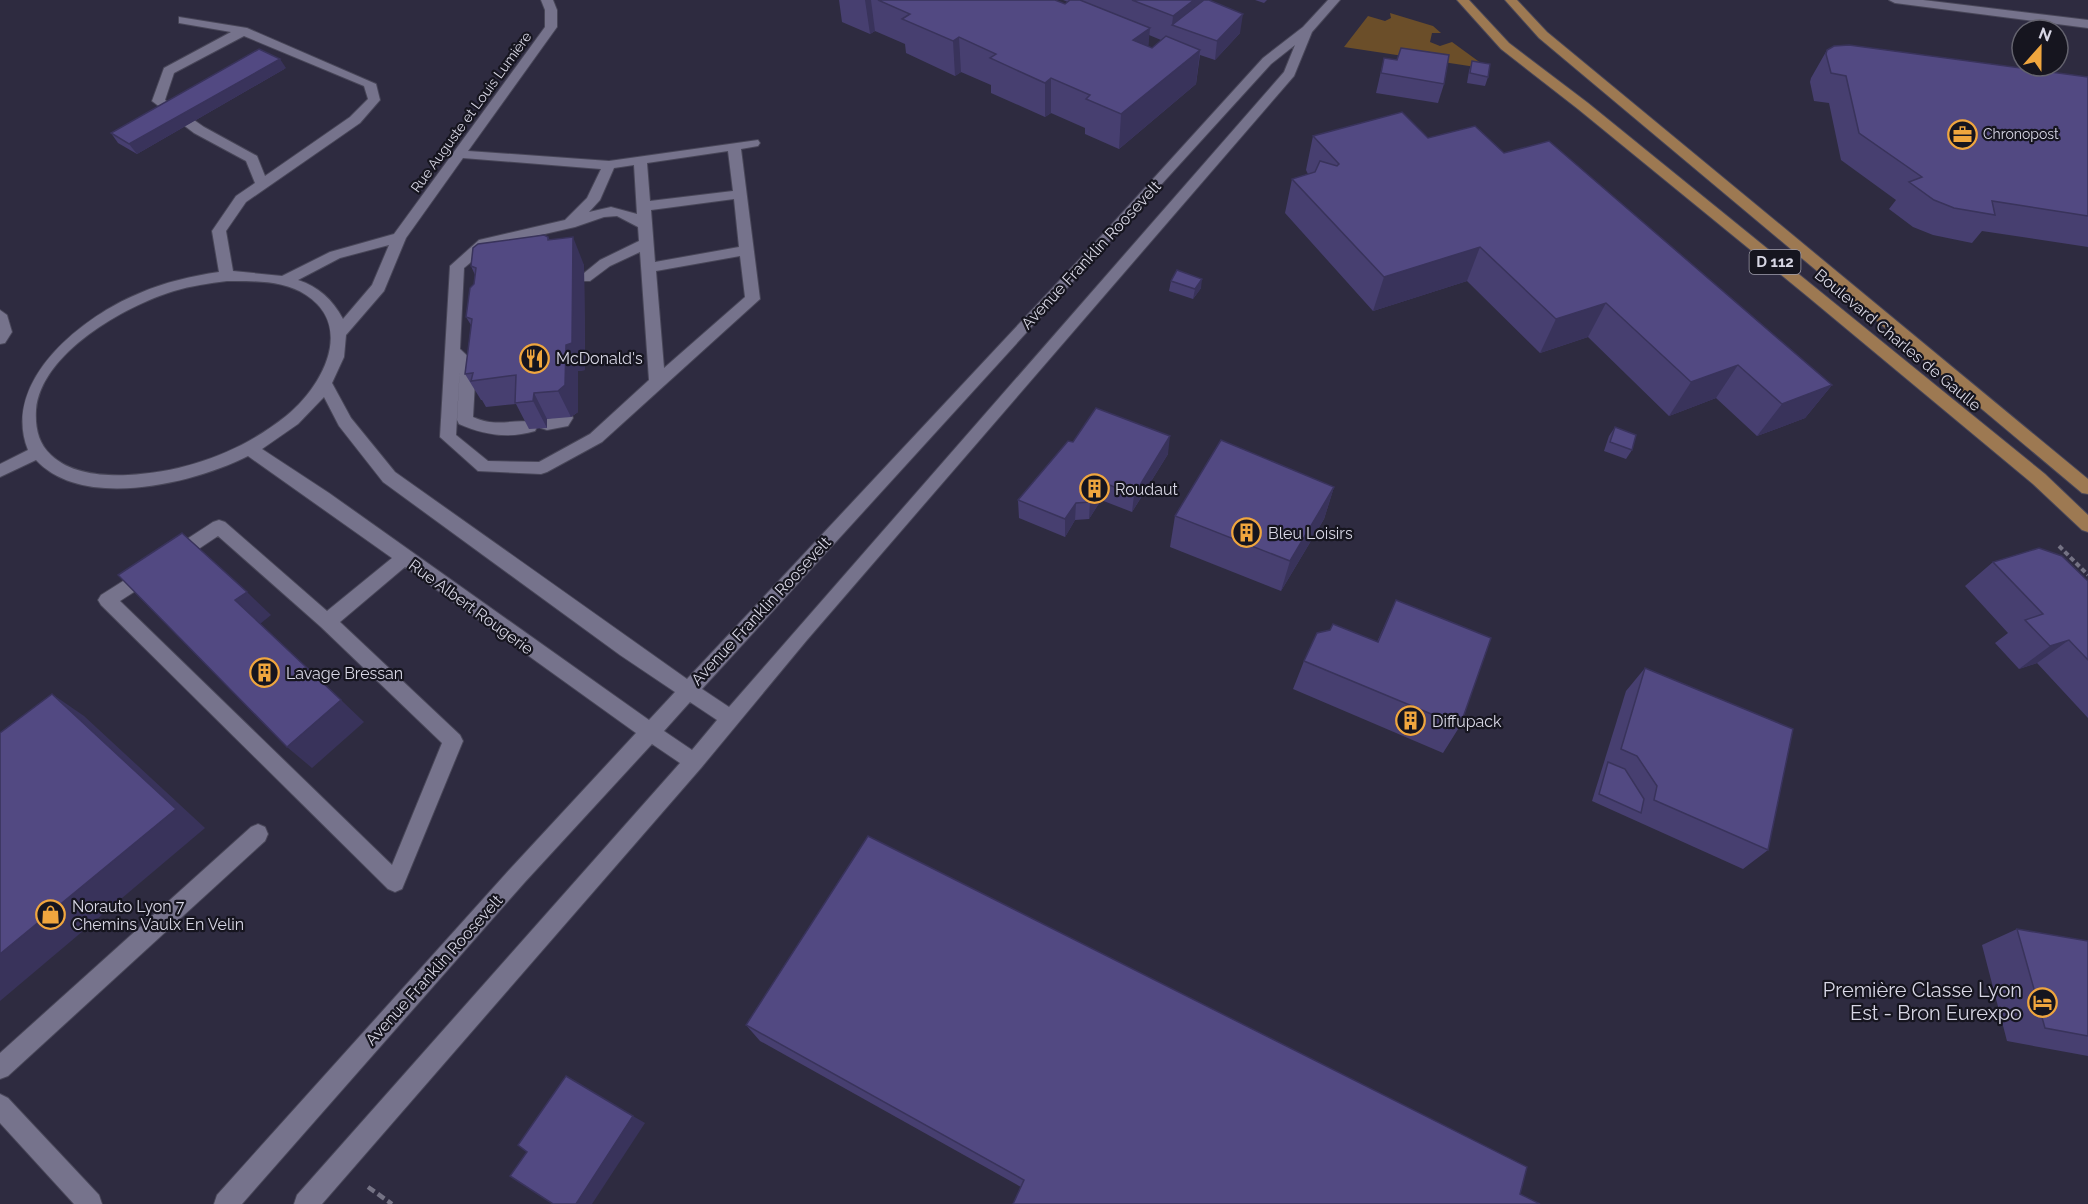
<svg xmlns="http://www.w3.org/2000/svg" width="2088" height="1204" viewBox="0 0 2088 1204" font-family="Raleway,sans-serif">
<style>
.green{fill:#6b4e29}
.lines{fill:none;stroke-linecap:round;stroke-linejoin:round}
.minor-casing{stroke:#484658;stroke-width:2}
.major-casing{stroke:#484658;stroke-width:2}
.path-far1{stroke:#747284;stroke-width:4;stroke-dasharray:5 3;stroke-linecap:butt}
.path{stroke:#747284;stroke-width:4.5;stroke-dasharray:8 4;stroke-linecap:butt}
.minor{fill:#76738c;fill-rule:evenodd}
.major{fill:#9d7952;fill-rule:evenodd}
.wall{fill:#473f70;fill-rule:evenodd}
.shaded-wall{fill:#39335b}
.building{fill:#524982;stroke:#39335b;stroke-width:1.5}
.labels{text-anchor:middle;dominant-baseline:central;stroke-width:4.5;stroke-linejoin:round;paint-order:stroke}
.far-street-label{font-size:14px;fill:#d8d7e5;stroke:#16151f}
.far-poi-label{font-size:14px;fill:#d8d7e5;stroke:#16151f;text-anchor:start}
.shield{fill:#16151f;stroke:#9e9daa;stroke-width:1.5}
.shield-label{font-size:15px;font-weight:bold;fill:#d8d7e5}
.street-label{font-size:16px;fill:#d8d7e5;stroke:#16151f}
.poi-label{font-size:16px;fill:#d8d7e5;stroke:#16151f;text-anchor:start}
.near-poi-label{font-size:20px;fill:#d8d7e5;stroke:#16151f;text-anchor:end}
</style>
<rect width="100%" height="100%" fill="#2e2b40"/>
<path class="green" d="M1390 13 1433 26 1441 33H1432L1430 42 1440 46 1452 42 1489 69 1344 47 1368 16 1385 21 1391 18Z"/>
<g class="lines">
<defs>
<g id="minor">
<path d="M541 0H553L557 10V27L468 151 609 161 758 140 760 143 758 146 741 149 760 299 602 442 547 472 541 474 478 471 440 437 450 266 479 240 565 220 587 198 601 169 463 158 406 238 384 291 346 335 344 357 332 383 351 418 395 472 687 679 1103 234 1263 58 1303 27 1328 0H1340L1312 32 1294 76 807 640 701 768 322 1204H294L297 1195 680 763 652 744 525 882 242 1204H214L217 1195 511 868 636 733 405 567 340 622 460 735 463 741 402 889 395 892 388 889 101 605 98 600 101 595 142 569 148 567 154 569 157 574 154 579 120 601 392 865 442 743 321 627 218 536 179 562 173 564 167 562 164 557 167 552 213 522 219 520 225 522 327 611 392 558 248 456C195 483 83 511 36 460L0 477V464L28 450C0 380 85 315 140 293 165 282 192 276 219 272L212 231 236 196 255 183 246 161 194 133 152 101 164 68 231 32 179 23V17L247 28 376 84 380 100 360 123 246 202 226 231 233 271 282 276 330 252 394 234 545 27V10ZM244 36 364 86 368 99 350 117 265 176 257 156 204 127 165 100 174 73ZM1295 45 1284 72 729 707 702 689 1271 64ZM728 151 733 191 650 201 647 163ZM634 165 637 214 611 207 589 212 600 200 614 168ZM734 199 739 247 655 262 651 210ZM617 216 638 227 639 241 600 260 578 278 580 281H590L610 266 640 252 649 380 590 434 539 462 488 461 456 435 460 365 457 420 459 424C484 435 509 439 535 431L537 427 535 423C515 417 499 429 473 417L476 364 460 349 464 268 489 247 575 227 604 217ZM389 245 372 285 343 319C332 299 319 287 298 280L340 258ZM740 256 745 297 664 368 656 271ZM227 281C253 281 284 280 306 295 355 327 322 387 286 416 241 452 186 472 128 475 102 476 71 474 51 455 38 443 35 427 36 410 41 353 125 306 174 291 191 286 209 283 227 281ZM324 397 339 426 383 482 620 655 675 692 649 720 329 493 262 449 298 424ZM690 702 717 720 692 750 664 731Z"/>
<path d="M1889 0H1923L2088 20V28L1895 3Z"/>
<path d="M0 310 7 315 12 332 5 343 0 344Z"/>
<path d="M565 412 571 414 573 418 568 426 547 430 541 428 539 424 541 420 557 417Z"/>
<path d="M258 824 265 827 268 834 265 841 8 1076 0 1079V1053L251 827Z"/>
<path d="M0 1094 8 1098 99 1195 102 1204H74L0 1123Z"/>
</g>
<g id="major">
<path d="M1457 0H1469L1509 43 1588 103 2045 474 2088 515V532L2082 530 2033 484 1807 296 1578 109 1501 49Z"/>
<path d="M1505 0H1517L1547 32 2088 479V494L2082 493 1539 38Z"/>
</g>
</defs>
<use href="#minor" class="minor-casing"/>
<use href="#major" class="major-casing"/>
<path class="path-far1" d="M2059 546 2088 575"/>
<path class="path" d="M368 1187 392 1204"/>
<use href="#minor" class="minor"/>
<use href="#major" class="major"/>
</g>
<g class="wall">
<path d="M839 0H1055L1065 4 1068 2 1063 0H1209L1240 33 1215 60 1200 55 1196 84 1119 149 1085 134V128L1051 113 1045 117 991 93V85L961 72 955 76 906 53 905 44 875 31 870 34 842 22ZM1149 35 1161 40H1162L1152 48 1148 46Z"/>
<path d="M1255 0H1267L1264 3Z"/>
<path d="M1827 50 2088 77V247L1982 231 1972 243 1933 235 1913 227 1889 209 1896 200 1841 160 1829 103 1814 101 1810 82 1811 78Z"/>
<path d="M1384 58 1397 60 1444 84 1438 103 1376 93Z"/>
<path d="M1472 61 1488 77 1485 86 1467 83 1469 71Z"/>
<path d="M286 68 137 154 118 143 111 133Z"/>
<path d="M1313 136 1428 138 1504 153 1832 385 1805 418 1757 436 1716 398 1669 416 1588 337 1540 353 1467 281 1373 311 1285 213 1292 179 1308 174 1306 170Z"/>
<path d="M548 237 550 240 584 265 585 370 578 371V412L571 417 547 419V428L529 429 516 404 486 407 482 400H481L465 374 471 325 466 317 474 284 475 275 471 266Z"/>
<path d="M1171 281 1201 288 1193 299 1169 291Z"/>
<path d="M1615 427 1632 450 1626 459 1604 451 1609 436Z"/>
<path d="M1073 442 1168 454 1132 512 1101 500 1089 519 1075 520 1065 537 1019 518 1018 500Z"/>
<path d="M1334 487 1324 519 1281 591 1170 547 1175 516Z"/>
<path d="M1993 562 2088 581V718L2037 663 2019 669 1995 643 2008 633 1965 586Z"/>
<path d="M1396 600 1460 726 1443 753 1293 689 1304 661 1377 642Z"/>
<path d="M1645 668 1768 850 1743 869 1592 801 1626 691Z"/>
<path d="M2017 929 2088 941V1056L2007 1041 1982 945Z"/>
<path d="M746 1025 1527 1167 1021 1187 760 1041Z"/>
</g>
<g class="shaded-wall">
<path d="M865 0H871L875 31 870 34Z"/>
<path d="M1194 0H1206L1172 25 1173 16Z"/>
<path d="M1243 14 1240 33 1215 60 1217 41Z"/>
<path d="M1150 28 1147 62 1133 40Z"/>
<path d="M959 37 961 72 955 76 953 41Z"/>
<path d="M1200 50 1196 84 1119 149 1121 114Z"/>
<path d="M280 59 286 68 137 154 129 144Z"/>
<path d="M1051 78V113L1045 117V83Z"/>
<path d="M573 237 584 265 585 370 578 371V412L571 417 558 391 566 345Z"/>
<path d="M1480 247 1467 281 1373 311 1384 277Z"/>
<path d="M1202 279 1201 288 1193 299 1195 289Z"/>
<path d="M1606 303 1588 337 1540 353 1556 319Z"/>
<path d="M1738 365 1716 398 1669 416 1691 382Z"/>
<path d="M1832 385 1805 418 1757 436 1782 404Z"/>
<path d="M534 393 547 419V428L533 401Z"/>
<path d="M1170 436 1168 454 1132 512 1134 495Z"/>
<path d="M1102 482 1101 500 1089 519 1090 502Z"/>
<path d="M1334 487 1324 519 1281 591 1290 561Z"/>
<path d="M1076 503 1075 520 1065 537V519Z"/>
<path d="M247 592 271 615 260 624 235 600Z"/>
<path d="M2069 640 2037 663 2019 669 2050 646Z"/>
<path d="M52 694 84 716 205 828 0 1001V954Z"/>
<path d="M341 700 364 722 312 768 287 747Z"/>
<path d="M633 1116 645 1123 592 1204H576Z"/>
</g>
<g class="building">
<path d="M878 0H1055L1065 4 1070 0H1080L1150 28 1133 40 1152 48 1166 36 1200 50 1121 114 1086 99 1090 95 1051 78 1045 83 990 58 996 54 959 37 953 41 902 19 910 14Z"/>
<path d="M1132 0H1194L1173 16Z"/>
<path d="M1204 0H1209L1243 14 1217 41 1172 25Z"/>
<path d="M1849 45 2088 77V216L1992 201 1995 215 1954 208 1934 200 1909 182 1922 177 1859 133 1846 76 1831 73 1826 54 1827 50 1834 46Z"/>
<path d="M1401 48 1449 55 1444 84 1381 73 1384 58 1397 60Z"/>
<path d="M259 49 280 59 129 144 111 133Z"/>
<path d="M1472 61 1490 64 1488 77 1470 73Z"/>
<path d="M1402 112 1428 138 1475 126 1504 153 1549 141 1832 385 1782 404 1738 365 1691 382 1606 303 1556 319 1480 247 1384 277 1292 179 1315 172 1320 161 1337 166 1339 164 1313 136Z"/>
<path d="M544 235 548 237V240L573 237 572 343 566 345 565 385 558 391 534 393 533 401 515 403 516 375 471 381 473 373 465 374 472 319 466 317 470 288 474 284 476 268 471 266 473 248 478 244Z"/>
<path d="M1177 270 1202 279 1195 289 1171 281Z"/>
<path d="M1096 408 1170 436 1134 495 1102 482 1090 502 1076 503 1065 519 1018 500 1068 441 1073 442Z"/>
<path d="M1615 427 1636 435 1632 450 1610 442Z"/>
<path d="M1221 440 1334 487 1290 561 1175 516Z"/>
<path d="M182 533 247 592 235 600 341 700 287 747 118 575Z"/>
<path d="M2039 548 2062 556 2088 581V660L2069 640 2050 646 2025 620 2043 614 1993 562Z"/>
<path d="M1396 600 1491 638 1460 726 1304 661 1317 633 1330 630 1333 624 1378 642Z"/>
<path d="M1645 668 1793 729 1768 850 1654 800 1657 786 1637 756 1621 749Z"/>
<path d="M52 694 176 809 0 954V733Z"/>
<path d="M1608 762 1625 769 1644 799 1641 813 1599 794Z"/>
<path d="M868 836 1527 1167 1520 1194 1540 1204H1013L1024 1180 746 1025Z"/>
<path d="M2017 929 2088 941V1036L2045 1028Z"/>
<path d="M566 1076 633 1116 576 1204H553L510 1176 527 1152 518 1145Z"/>
</g>
<defs>
<symbol id="office-ring" viewBox="-11 -11 22 22"><circle r="9.5" fill="#16151f" stroke="#f0a63e" stroke-width="1.5"/><path d="M-6-3h4V-5.5h4V-3h4V5H-6ZM-1-4.5V-3h2v-1.5ZM-6 0V1H6V0Z" fill="#f0a63e"/></symbol>
<symbol id="restaurant-ring" viewBox="-11 -11 22 22"><circle r="9.5" fill="#16151f" stroke="#f0a63e" stroke-width="1.5"/><path d="M-5-6h1v4h1v-4h1v4h1v-4h1v5L-1.5 .5V6h-2V.5L-5-1ZM5-6V6H3V1.5H1.5Q1.5-4 5-6Z" fill="#f0a63e"/></symbol>
<symbol id="building-ring" viewBox="-11 -11 22 22"><circle r="9.5" fill="#16151f" stroke="#f0a63e" stroke-width="1.5"/><path d="M-4-6H4V6H1V3H-1V6H-4ZM-2.5-4.3h1.7v1.8h-1.7ZM.8-4.3h1.7v1.8H.8ZM-2.5-1h1.7V.8h-1.7ZM.8-1h1.7V.8H.8Z" fill="#f0a63e"/></symbol>
<symbol id="shop-ring" viewBox="-11 -11 22 22"><circle r="9.5" fill="#16151f" stroke="#f0a63e" stroke-width="1.5"/><path d="M-5-2.5h2.3a2.7 3.5 0 0 1 5.4 0H5L5.5 6h-11ZM-1.5-2.5h3a1.5 2.3 0 0 0-3 0Z" fill="#f0a63e"/></symbol>
<symbol id="hotel-ring" viewBox="-11 -11 22 22"><circle r="9.5" fill="#16151f" stroke="#f0a63e" stroke-width="1.5"/><path d="M-6-4.5h1.5V1H6V5H4.5V3h-9V5H-6ZM-4 0a1.8 1.8 0 1 1 3.6 0ZM.5 0V-2.5h3Q6-2.5 6 0Z" fill="#f0a63e"/></symbol>
</defs>
<g fill-rule="evenodd">
<use href="#office-ring" x="1946" y="118" width="33" height="33"/>
<use href="#restaurant-ring" x="518" y="342" width="33" height="33"/>
<use href="#building-ring" x="1078" y="472" width="33" height="33"/>
<use href="#building-ring" x="1230" y="516" width="33" height="33"/>
<use href="#building-ring" x="248" y="656" width="33" height="33"/>
<use href="#building-ring" x="1394" y="704" width="33" height="33"/>
<use href="#shop-ring" x="34" y="898" width="33" height="33"/>
<use href="#hotel-ring" x="2026" y="986" width="33" height="33"/>
</g>
<g class="labels">
<g class="far-street-label">
<text transform="translate(471 112) rotate(-54)">Rue Auguste et Louis Lumière</text>
</g>
<g class="far-poi-label">
<text x="1983" y="134">Chronopost</text>
</g>
<rect class="shield" x="1749.5" y="250" width="51" height="24" rx="4.5"/>
<g class="shield-label">
<text x="1775" y="262">D 112</text>
</g>
<g class="street-label">
<text transform="translate(1091 255) rotate(-47)">Avenue Franklin Roosevelt</text>
<text transform="translate(1898 340) rotate(40)">Boulevard Charles de Gaulle</text>
<text transform="translate(471 607) rotate(36)">Rue Albert Rougerie</text>
<text transform="translate(761 611) rotate(-47)">Avenue Franklin Roosevelt</text>
<text transform="translate(434 970) rotate(-48)">Avenue Franklin Roosevelt</text>
</g>
<g class="poi-label">
<text x="556" y="358">McDonald's</text>
<text x="1115" y="489">Roudaut</text>
<text x="1268" y="533">Bleu Loisirs</text>
<text x="286" y="673">Lavage Bressan</text>
<text x="1432" y="721">Diffupack</text>
<text x="72" y="906">Norauto Lyon 7<tspan x="72" dy="18">Chemins Vaulx En Velin</tspan></text>
</g>
<g class="near-poi-label">
<text x="2022" y="990">Première Classe Lyon<tspan x="2022" dy="23">Est - Bron Eurexpo</tspan></text>
</g>
</g>
<g transform="translate(2040 48) rotate(21)"><circle r="28" fill="#16151f" stroke="#64636e" stroke-width="1.5"/>
<path d="M0-4.5L10 22L0 15L-10 22Z" fill="#f0a63e"/>
<text y="-9" font-size="16" font-weight="bold" text-anchor="middle" fill="#d8d7e5">N</text>
</g>
</svg>
